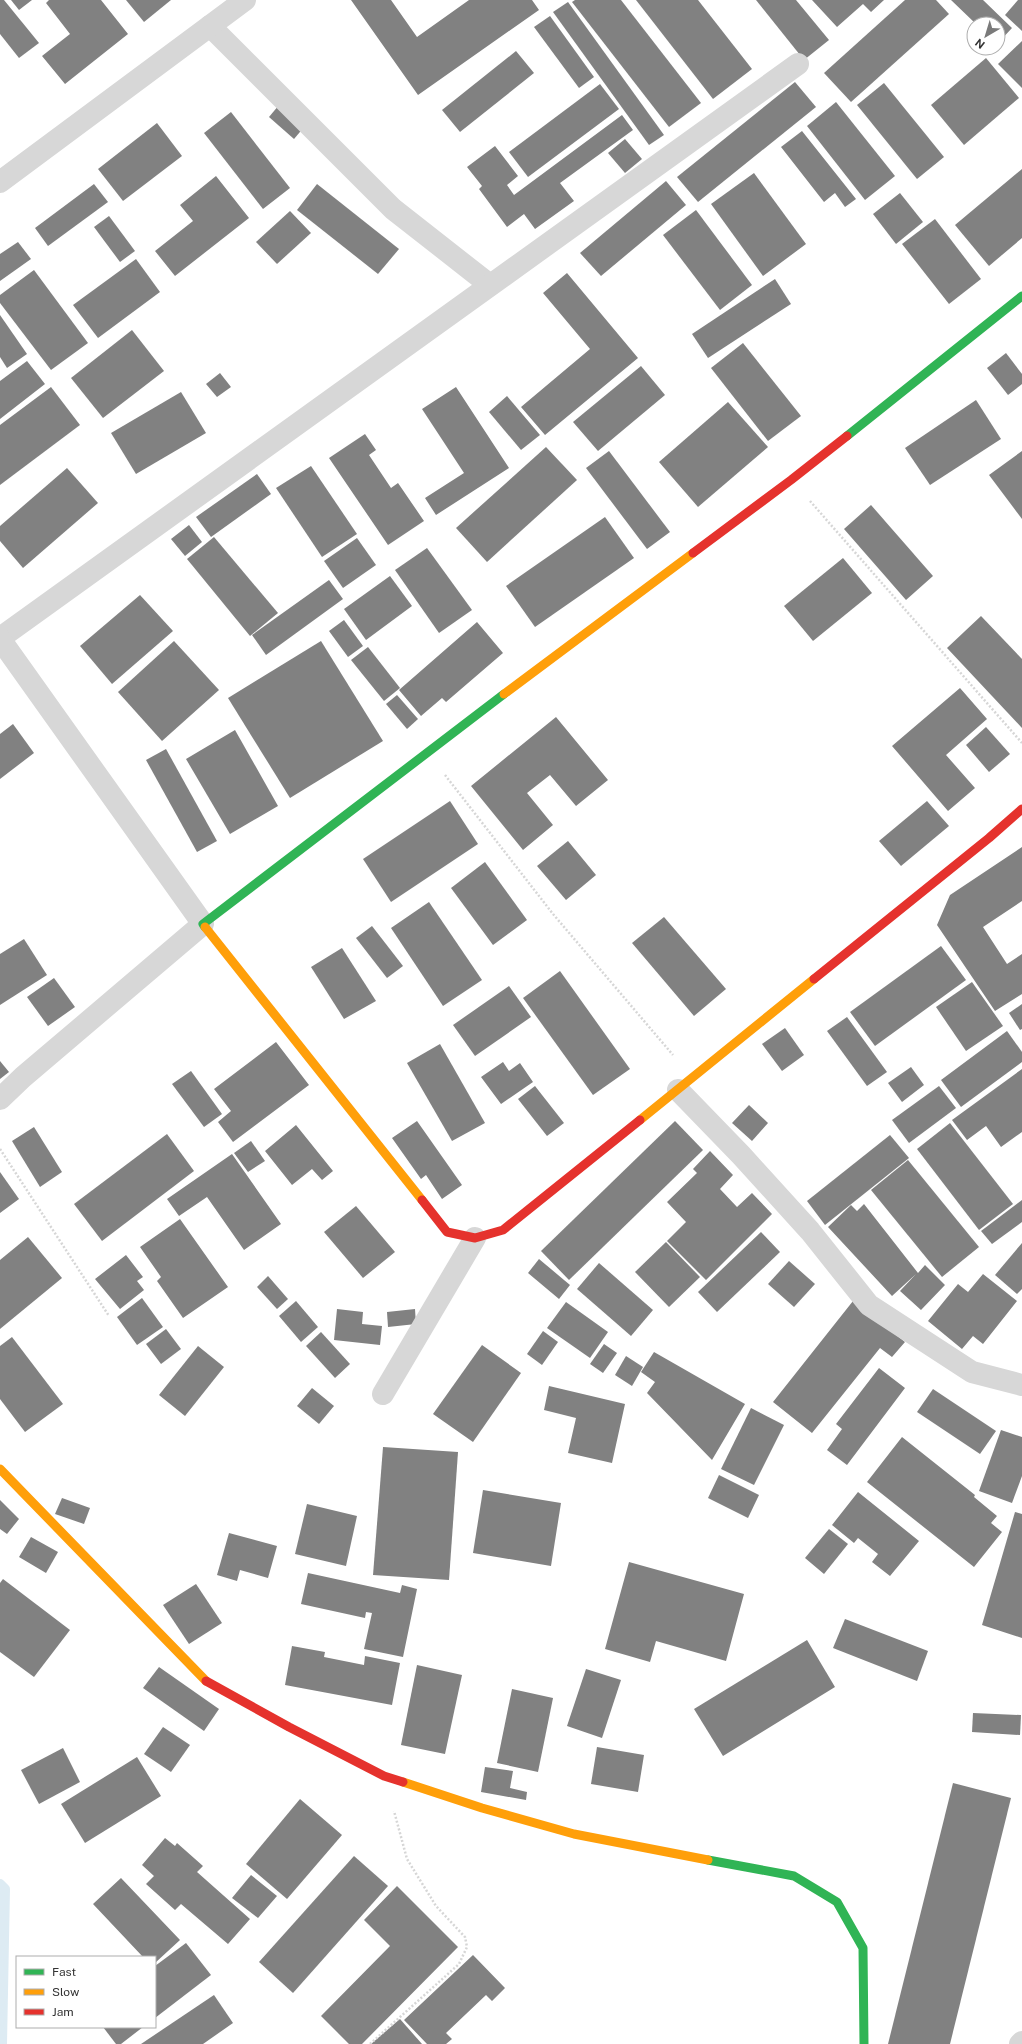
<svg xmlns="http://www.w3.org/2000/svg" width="1022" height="2044" viewBox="0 0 1022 2044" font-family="'Public Sans',sans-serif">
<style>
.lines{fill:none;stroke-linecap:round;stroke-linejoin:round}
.stream{stroke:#ddebf3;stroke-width:10}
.building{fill:#818181}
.path{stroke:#d6d6d6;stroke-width:2.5;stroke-dasharray:2 2;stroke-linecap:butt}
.street{stroke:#d7d7d7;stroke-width:22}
.fast{stroke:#30b455;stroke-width:9}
.slow{stroke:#ff9f0a;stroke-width:9}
.jam{stroke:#e5322d;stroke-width:9}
</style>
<rect width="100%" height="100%" fill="#fff"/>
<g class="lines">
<path class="stream" d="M0 1884 5 1889 2 2044"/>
</g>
<g class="building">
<path d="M0 0H4L39 43 19 58 0 34Z"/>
<path d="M11 0H32L19 10Z"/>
<path d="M49 0H101L128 34 65 84 42 56 70 34 46 3Z"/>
<path d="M126 0H171L144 22Z"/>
<path d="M351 0H391L417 37 469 0H532L539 10 418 95Z"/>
<path d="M575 0H621L701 103 669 127 572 2Z"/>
<path d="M636 0H698L752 69 713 99Z"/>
<path d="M756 0H796L829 40 804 60Z"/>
<path d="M812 0H884L871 12 863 4 837 27Z"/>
<path d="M905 0H936L949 14 851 102 824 73Z"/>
<path d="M951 0H983L1012 28 998 43V24H976Z"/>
<path d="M1018 0H1022V31L1005 15Z"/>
<path d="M568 2 664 135 649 145 553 12Z"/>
<path d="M550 16 594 77 579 88 534 27Z"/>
<path d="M1022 41V88L998 64Z"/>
<path d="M516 51 534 73 460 132 442 110Z"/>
<path d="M986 58 1019 98 964 145 931 105Z"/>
<path d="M795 82 816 107 698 202 677 177Z"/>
<path d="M884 83 944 157 917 179 857 105Z"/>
<path d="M600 84 619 109 528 177 509 152Z"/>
<path d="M836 102 895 176 865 200 807 126Z"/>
<path d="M279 105 305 126 294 139 269 117Z"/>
<path d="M231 112 290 188 263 209 204 133Z"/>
<path d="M622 115 633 130 560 183 574 201 535 229 524 214 507 227 479 189 482 186 467 167 495 146 518 176 507 185 514 195Z"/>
<path d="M157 123 182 156 123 201 98 169Z"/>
<path d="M802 131 856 199 845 207 835 193 824 202 781 147Z"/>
<path d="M625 139 642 159 625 173 608 153Z"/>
<path d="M1022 169V238L989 266 955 225Z"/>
<path d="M754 173 806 244 763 276 711 204Z"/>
<path d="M216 176 249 218 175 276 155 251 193 221 180 205Z"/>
<path d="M666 181 686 205 601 276 580 253Z"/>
<path d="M94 184 108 202 48 246 35 228Z"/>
<path d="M317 184 399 249 378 274 297 210Z"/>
<path d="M900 193 923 222 896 244 873 214Z"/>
<path d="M696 210 752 285 720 310 663 235Z"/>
<path d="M290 211 311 233 277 264 256 242Z"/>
<path d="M109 216 135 251 120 262 94 227Z"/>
<path d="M935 219 981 279 949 304 902 244Z"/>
<path d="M18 242 31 259 0 281V254Z"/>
<path d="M136 259 160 292 98 338 73 305Z"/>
<path d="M34 270 88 343 51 370 0 303V295Z"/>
<path d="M567 273 638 358 545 435 521 407 590 349 543 293Z"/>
<path d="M775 279 791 304 708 358 692 334Z"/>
<path d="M0 315 27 354 7 368 0 357Z"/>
<path d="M132 330 164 371 103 418 71 378Z"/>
<path d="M743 343 801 416 768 441 711 368Z"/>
<path d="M1006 353 1022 374V384L1008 395 987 368Z"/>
<path d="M27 361 45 384 0 419V381Z"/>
<path d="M641 366 665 395 598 451 573 422Z"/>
<path d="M220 373 231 387 217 397 206 384Z"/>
<path d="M51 387 80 425 0 485V425Z"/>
<path d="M456 387 509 468 436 515 425 498 464 473 422 409Z"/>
<path d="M181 392 206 433 136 474 111 433Z"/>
<path d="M507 396 540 435 521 450 489 412Z"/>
<path d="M976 400 1001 439 930 485 905 448Z"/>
<path d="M728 402 768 447 698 507 659 462Z"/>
<path d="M365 434 376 450 369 455 391 488 398 483 424 521 388 545 329 458Z"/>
<path d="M546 447 577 480 487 562 456 528Z"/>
<path d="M609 451 670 532 647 549 586 468Z"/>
<path d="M1022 451V519L989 475Z"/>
<path d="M311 466 357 534 322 557 276 488Z"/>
<path d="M67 468 98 503 23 568 0 541V526Z"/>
<path d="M257 474 271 494 211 537 196 517Z"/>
<path d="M871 505 933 576 906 600 844 529Z"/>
<path d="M605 517 634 558 535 627 506 586Z"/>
<path d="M189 525 202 542 185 556 171 539Z"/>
<path d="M214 537 278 613 250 636 187 559Z"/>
<path d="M357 538 376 565 343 588 324 561Z"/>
<path d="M427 548 472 610 439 633 395 570Z"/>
<path d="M843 558 872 593 813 641 784 606Z"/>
<path d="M390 576 412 606 366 640 344 609Z"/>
<path d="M329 580 343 599 266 655 252 635Z"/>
<path d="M140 595 173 631 112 684 80 646Z"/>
<path d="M981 616 1022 659V728L947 648Z"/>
<path d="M344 620 363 646 348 657 329 631Z"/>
<path d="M477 622 503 653 446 702 442 698 421 716 399 690Z"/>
<path d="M174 641 219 690 162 741 118 692Z"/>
<path d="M321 641 383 741 290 798 228 698Z"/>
<path d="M368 647 400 688 384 701 351 660Z"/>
<path d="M960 688 987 719 946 755 975 788 948 811 892 746Z"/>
<path d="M397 695 418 719 407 729 386 704Z"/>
<path d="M556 717 608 780 576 806 550 775 527 793 553 825 523 850 471 786Z"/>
<path d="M13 724 34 753 0 779V734Z"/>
<path d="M986 727 1010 754 989 772 966 745Z"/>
<path d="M235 730 278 806 230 834 186 759Z"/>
<path d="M166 749 217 841 197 852 146 760Z"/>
<path d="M450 801 478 844 391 902 363 859Z"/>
<path d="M927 801 949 826 901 866 879 841Z"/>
<path d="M568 841 596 875 566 900 537 866Z"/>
<path d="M1022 847V901L983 927 1007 964 1022 954V994L995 1011 937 925 950 895Z"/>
<path d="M485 862 527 920 493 945 451 888Z"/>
<path d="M429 902 482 980 443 1006 391 928Z"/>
<path d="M664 917 726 989 694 1016 632 943Z"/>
<path d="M372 926 403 966 387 978 356 938Z"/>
<path d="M24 939 47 975 0 1005V954Z"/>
<path d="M941 946 966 980 875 1046 850 1012Z"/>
<path d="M342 948 376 1001 344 1019 311 967Z"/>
<path d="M560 971 630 1069 593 1095 523 998Z"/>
<path d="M54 978 75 1007 48 1026 27 997Z"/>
<path d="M972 982 1003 1026 966 1051 936 1007Z"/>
<path d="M509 986 531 1017 475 1056 453 1025Z"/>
<path d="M1022 1004V1029L1020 1030 1009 1013Z"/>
<path d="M847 1017 887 1072 867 1086 827 1031Z"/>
<path d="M785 1028 804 1055 782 1071 762 1044Z"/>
<path d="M1007 1031 1022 1052V1062L961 1107 941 1080Z"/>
<path d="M276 1042 309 1085 233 1142 218 1122 231 1111 214 1089Z"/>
<path d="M440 1044 485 1123 452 1141 407 1063Z"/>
<path d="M0 1061 9 1072 0 1079Z"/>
<path d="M503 1062 509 1071 520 1063 533 1082 501 1104 481 1077Z"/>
<path d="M911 1067 924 1085 902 1102 888 1083Z"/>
<path d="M1022 1069V1132L1001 1147 986 1126 967 1140 952 1120Z"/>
<path d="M191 1071 222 1114 204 1127 172 1084Z"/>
<path d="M535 1086 564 1123 547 1136 518 1099Z"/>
<path d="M939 1086 956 1108 909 1143 892 1120Z"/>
<path d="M749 1105 768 1123 752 1141 732 1123Z"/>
<path d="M417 1121 462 1185 442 1199 426 1175 421 1179 392 1138Z"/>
<path d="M675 1121 703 1150 569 1280 541 1251Z"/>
<path d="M950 1123 1013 1204 979 1230 917 1149Z"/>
<path d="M296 1125 333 1171 322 1180 312 1169 292 1185 265 1151Z"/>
<path d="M34 1127 62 1172 40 1187 12 1141Z"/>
<path d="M167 1134 194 1171 102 1241 74 1204Z"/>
<path d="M890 1135 909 1158 825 1225 807 1201Z"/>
<path d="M251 1141 265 1161 248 1172 234 1153Z"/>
<path d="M710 1151 733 1175 720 1189 737 1207 752 1193 772 1214 706 1280 667 1241 686 1222 667 1202 697 1173 693 1169Z"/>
<path d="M232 1154 281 1224 244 1250 207 1197 179 1216 167 1199Z"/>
<path d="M908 1160 979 1247 942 1277 871 1190Z"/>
<path d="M0 1172 19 1199 0 1213Z"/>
<path d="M1022 1200V1222L992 1244 981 1231Z"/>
<path d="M864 1204 918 1273 925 1265 945 1285 921 1310 900 1291 916 1274 892 1296 828 1227 851 1205 857 1211Z"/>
<path d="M356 1206 395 1252 363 1278 324 1232Z"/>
<path d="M180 1219 228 1287 183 1318 157 1281 161 1277 140 1247Z"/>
<path d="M761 1232 780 1252 717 1312 698 1292Z"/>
<path d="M28 1237 62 1278 0 1329V1260Z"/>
<path d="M666 1242 700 1277 669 1307 635 1272Z"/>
<path d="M1022 1243V1289L1017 1294 995 1275Z"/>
<path d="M126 1255 143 1277 137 1281 144 1290 120 1309 95 1279Z"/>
<path d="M539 1259 570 1285 559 1299 528 1273Z"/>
<path d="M789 1261 815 1284 794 1307 768 1284Z"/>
<path d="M599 1263 653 1310 631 1336 577 1289Z"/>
<path d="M983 1274 1017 1301 983 1344 973 1336 962 1349 928 1321 958 1284 968 1292Z"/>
<path d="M268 1276 288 1299 277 1309 257 1287Z"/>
<path d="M142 1298 163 1327 137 1345 117 1317Z"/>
<path d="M296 1301 318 1327 301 1342 279 1316Z"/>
<path d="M853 1301 905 1342 892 1357 880 1348 812 1433 773 1402Z"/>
<path d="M566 1302 608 1332 590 1358 547 1328Z"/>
<path d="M337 1309 363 1312 362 1324 382 1326 380 1345 334 1340Z"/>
<path d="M415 1309 416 1324 388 1327 387 1312Z"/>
<path d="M166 1329 181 1349 161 1364 146 1344Z"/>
<path d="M543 1331 558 1342 542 1365 527 1354Z"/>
<path d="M321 1332 350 1364 335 1378 306 1346Z"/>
<path d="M12 1337 63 1404 25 1432 0 1399V1346Z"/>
<path d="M604 1344 617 1353 603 1373 590 1364Z"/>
<path d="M482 1345 521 1373 473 1442 433 1414Z"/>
<path d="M198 1346 224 1367 185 1416 159 1395Z"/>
<path d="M654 1352 745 1404 712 1460 647 1393 655 1382 641 1372Z"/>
<path d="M626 1356 643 1367 632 1386 615 1375Z"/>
<path d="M879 1368 905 1388 847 1465 827 1450 842 1429 836 1424Z"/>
<path d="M549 1386 625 1404 612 1463 568 1453 576 1418 544 1410Z"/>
<path d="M312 1388 334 1406 319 1424 297 1406Z"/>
<path d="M933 1389 996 1431 980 1454 917 1412Z"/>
<path d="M751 1408 784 1425 754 1485 721 1469Z"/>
<path d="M1001 1430 1022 1437V1476L1012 1503 979 1491Z"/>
<path d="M902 1437 975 1495 974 1497 997 1516 991 1523 1002 1532 974 1567 867 1482Z"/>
<path d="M383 1447 458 1452 449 1580 373 1575Z"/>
<path d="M719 1475 759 1495 748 1518 708 1498Z"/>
<path d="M483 1490 561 1503 551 1566 473 1553Z"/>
<path d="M858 1492 919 1541 890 1576 872 1562 878 1554 858 1538 854 1543 832 1525Z"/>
<path d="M62 1498 90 1508 84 1524 55 1514Z"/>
<path d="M0 1500 19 1519 7 1534 0 1529Z"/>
<path d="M307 1504 357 1516 346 1566 295 1554Z"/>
<path d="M1015 1512 1022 1514V1638L982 1625Z"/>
<path d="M829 1529 848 1544 824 1574 805 1558Z"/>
<path d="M229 1533 277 1546 268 1578 240 1570 237 1581 217 1575Z"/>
<path d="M31 1537 58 1552 46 1573 19 1557Z"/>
<path d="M629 1562 744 1594 726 1661 656 1641 650 1662 605 1649Z"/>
<path d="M308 1573 400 1593 402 1585 417 1589 403 1657 364 1649 372 1613 366 1612 365 1618 301 1604Z"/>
<path d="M3 1579 70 1630 34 1677 0 1652V1583Z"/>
<path d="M196 1584 222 1623 189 1644 163 1605Z"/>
<path d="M845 1619 928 1651 917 1681 833 1648Z"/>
<path d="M807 1640 835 1687 723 1756 694 1709Z"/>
<path d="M292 1646 325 1652 324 1657 364 1665 365 1656 400 1663 392 1705 285 1685Z"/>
<path d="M417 1665 462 1675 445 1754 401 1745Z"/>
<path d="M159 1667 219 1709 204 1731 143 1688Z"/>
<path d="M586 1669 621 1680 602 1738 567 1726Z"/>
<path d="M512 1689 553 1698 538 1772 497 1763Z"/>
<path d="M973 1713 1021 1715 1020 1735 972 1732Z"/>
<path d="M163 1727 190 1745 171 1772 144 1754Z"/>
<path d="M597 1747 644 1755 638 1792 591 1784Z"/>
<path d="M63 1748 80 1782 39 1804 21 1770Z"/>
<path d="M137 1757 161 1796 85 1843 61 1804Z"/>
<path d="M485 1767 513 1771 510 1788 527 1792 526 1800 481 1792Z"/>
<path d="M953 1783 1011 1798 950 2044H888Z"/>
<path d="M300 1799 342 1835 287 1899 246 1864Z"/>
<path d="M165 1838 175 1846 177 1843 203 1866 197 1872 250 1919 228 1944 181 1904 175 1910 146 1884 154 1876 142 1865Z"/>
<path d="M354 1856 388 1886 293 1993 259 1962Z"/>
<path d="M251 1875 277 1896 258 1918 232 1898Z"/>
<path d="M121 1878 180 1940 155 1963V1957H143L93 1904Z"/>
<path d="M397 1886 458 1947 362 2044H349L321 2016 390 1946 364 1920Z"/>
<path d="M186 1943 211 1975 155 2018V1966Z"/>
<path d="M473 1955 505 1988 492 2001 486 1995 446 2033 452 2039 446 2044H427L404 2020Z"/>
<path d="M214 1995 233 2023 203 2044H141Z"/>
<path d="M400 2019 422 2044H371Z"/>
<path d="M103 2027H143L121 2044H116Z"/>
</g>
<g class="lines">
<g class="path">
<path d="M810 501 1022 743"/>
<path d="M445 775 553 914 673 1055"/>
<path d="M0 1149 109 1316"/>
<path d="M370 2044 459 1964 467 1947 465 1937 436 1906 407 1859 394 1811"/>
</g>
<g class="street">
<path d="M210 26 393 209 490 285"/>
<path d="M0 182 245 0"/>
<path d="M0 638 798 64"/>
<path d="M0 639 203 924 23 1077 0 1099"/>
<path d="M678 1090 741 1155 810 1231 869 1305 972 1372 1022 1385"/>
<path d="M383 1394 475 1238"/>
<path d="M1020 2044 1022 2042"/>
</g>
<g class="fast">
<path d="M847 436 1022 296"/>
<path d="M205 927 203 924 504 694"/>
<path d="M708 1860 794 1876 837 1902 863 1948 864 2044"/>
</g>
<g class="slow">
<path d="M504 694 693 553"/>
<path d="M205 927 422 1200"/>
<path d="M640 1120 814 979"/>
<path d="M0 1469 206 1681"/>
<path d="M403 1782 482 1808 574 1834 708 1860"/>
</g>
<g class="jam">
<path d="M693 553 791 480 847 436"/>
<path d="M814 979 989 838 1022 809"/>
<path d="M422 1200 447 1232 475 1238 503 1230 640 1120"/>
<path d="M206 1681 289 1727 384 1776 403 1782"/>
</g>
</g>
<rect x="16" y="1956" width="140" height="72" fill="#ffffff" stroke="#adadad"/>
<rect x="24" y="1969" width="20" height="6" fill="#30b455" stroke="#adadad"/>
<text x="52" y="1976" font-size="12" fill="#333333">Fast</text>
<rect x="24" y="1989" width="20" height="6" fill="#ff9f0a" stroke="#adadad"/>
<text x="52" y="1996" font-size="12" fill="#333333">Slow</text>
<rect x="24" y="2009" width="20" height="6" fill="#e5322d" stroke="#adadad"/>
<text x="52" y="2016" font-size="12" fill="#333333">Jam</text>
<g transform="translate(986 36) rotate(218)"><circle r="19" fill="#ffffff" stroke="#adadad"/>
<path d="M0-3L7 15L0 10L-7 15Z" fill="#7a7a7a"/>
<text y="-6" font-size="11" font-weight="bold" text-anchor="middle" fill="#333333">N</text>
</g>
</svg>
